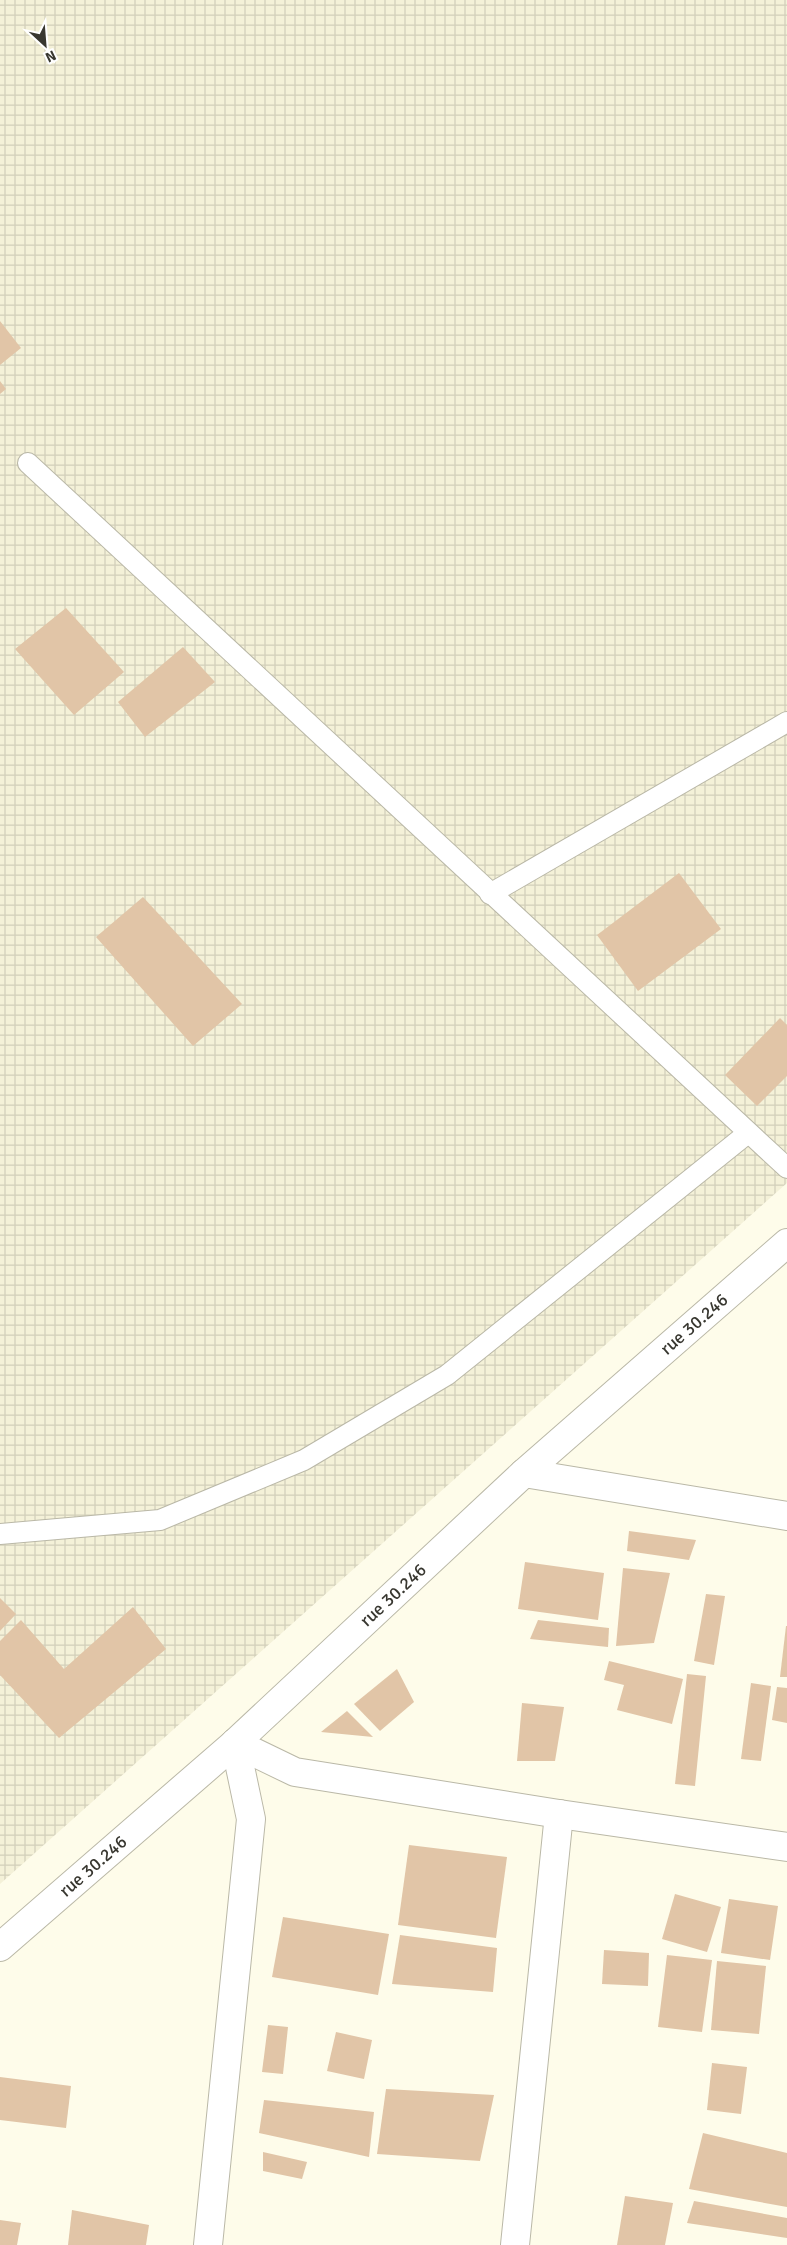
<svg xmlns="http://www.w3.org/2000/svg" width="787" height="2245" viewBox="0 0 787 2245" font-family="Signika,sans-serif">
<style>
.industrial{fill:url(#industrial-grid)}
.building{fill:#e1c5a7}
.lines{fill:none;stroke-linecap:round;stroke-linejoin:round}
.service-casing{stroke:#bab8a7;stroke-width:22}
.minor-casing{stroke:#bab8a7;stroke-width:30}
.service{stroke:#fff;stroke-width:20}
.minor{stroke:#fff;stroke-width:28}
.labels{text-anchor:middle;dominant-baseline:central;stroke-width:5;stroke-linejoin:round;paint-order:stroke}
.street-label{font-size:18px;fill:#383730;stroke:#fff}
</style>
<defs>
<pattern id="industrial-grid" width="8" height="8" patternUnits="userSpaceOnUse" patternTransform="scale(1.25)"><rect width="8" height="8" fill="#f4f1d8"/><path d="M0 4h8M4 0v8" fill="none" stroke="#d2cfba"/></pattern>
</defs>
<rect width="100%" height="100%" fill="#fefcea"/>
<path class="industrial" d="M0 0H787V1183L0 1884Z"/>
<g class="building">
<path d="M0 321 21 348 0 365Z"/>
<path d="M0 381 6 389 0 394Z"/>
<path d="M66 608 124 672 74 715 15 649Z"/>
<path d="M183 647 215 682 145 737 118 702Z"/>
<path d="M679 873 721 929 638 991 597 935Z"/>
<path d="M143 897 242 1004 193 1046 96 937Z"/>
<path d="M780 1018 787 1025V1076L757 1106 725 1075Z"/>
<path d="M629 1531 696 1540 689 1560 627 1551Z"/>
<path d="M525 1562 604 1573 598 1620 518 1609Z"/>
<path d="M623 1568 670 1573 654 1643 616 1646Z"/>
<path d="M706 1594 725 1596 714 1665 694 1661Z"/>
<path d="M0 1598 16 1614 0 1631Z"/>
<path d="M133 1607 166 1649 59 1738 0 1675V1641L21 1620 64 1669Z"/>
<path d="M538 1620 609 1628 608 1647 530 1639Z"/>
<path d="M786 1626H787V1677H780Z"/>
<path d="M609 1661 683 1679 672 1724 617 1710 624 1685 604 1680Z"/>
<path d="M397 1669 414 1702 380 1731 354 1704Z"/>
<path d="M687 1674 706 1676 695 1786 675 1784Z"/>
<path d="M751 1683 771 1686 761 1761 741 1759Z"/>
<path d="M777 1687 787 1688V1723L772 1720Z"/>
<path d="M522 1703 564 1707 555 1761H517Z"/>
<path d="M347 1711 373 1737 321 1732Z"/>
<path d="M409 1845 507 1857 496 1938 398 1925Z"/>
<path d="M675 1894 721 1907 707 1952 662 1939Z"/>
<path d="M729 1899 778 1906 770 1960 721 1953Z"/>
<path d="M283 1917 389 1934 378 1995 272 1977Z"/>
<path d="M400 1935 497 1948 493 1992 392 1984Z"/>
<path d="M604 1950 649 1953 648 1986 602 1984Z"/>
<path d="M667 1955 712 1960 702 2032 658 2027Z"/>
<path d="M717 1961 766 1966 759 2034 711 2030Z"/>
<path d="M268 2025 288 2027 283 2074 262 2072Z"/>
<path d="M336 2032 372 2040 364 2079 327 2071Z"/>
<path d="M712 2063 747 2067 741 2114 707 2110Z"/>
<path d="M0 2077 71 2086 66 2128 0 2120Z"/>
<path d="M386 2089 494 2095 480 2161 377 2154Z"/>
<path d="M264 2100 374 2112 369 2157 259 2133Z"/>
<path d="M703 2133 787 2153V2207L689 2189Z"/>
<path d="M263 2152 307 2162 302 2179 263 2171Z"/>
<path d="M625 2196 673 2203 665 2245H617Z"/>
<path d="M694 2201 787 2218V2238L687 2223Z"/>
<path d="M72 2210 149 2225 146 2245H68Z"/>
<path d="M0 2220 21 2223 17 2245H0Z"/>
</g>
<g class="lines">
<defs>
<g id="service">
<path d="M28 463 787 1168"/>
<path d="M490 894 787 722"/>
<path d="M0 1534 160 1520 304 1460 447 1375 748 1133"/>
</g>
<g id="minor">
<path d="M524 1473 787 1516"/>
<path d="M235 1743 295 1772 559 1814 787 1847"/>
<path d="M0 1947 235 1743 524 1473 787 1243"/>
<path d="M208 2245 251 1819 235 1743"/>
<path d="M515 2245 559 1814"/>
</g>
</defs>
<use href="#service" class="service-casing"/>
<use href="#minor" class="minor-casing"/>
<use href="#service" class="service"/>
<use href="#minor" class="minor"/>
</g>
<g class="labels">
<g class="street-label">
<text transform="translate(694 1324) rotate(-41)">rue 30.246</text>
<text transform="translate(393 1595) rotate(-43)">rue 30.246</text>
<text transform="translate(93 1866) rotate(-41)">rue 30.246</text>
</g>
</g>
<g transform="translate(45 45) rotate(154)" stroke="#ffffff" stroke-width="4" paint-order="stroke">
<path d="M0-4L9 19L0 12L-9 19Z" fill="#383730"/>
<text y="-8" font-size="14" font-weight="bold" text-anchor="middle" fill="#383730">N</text>
</g>
</svg>
